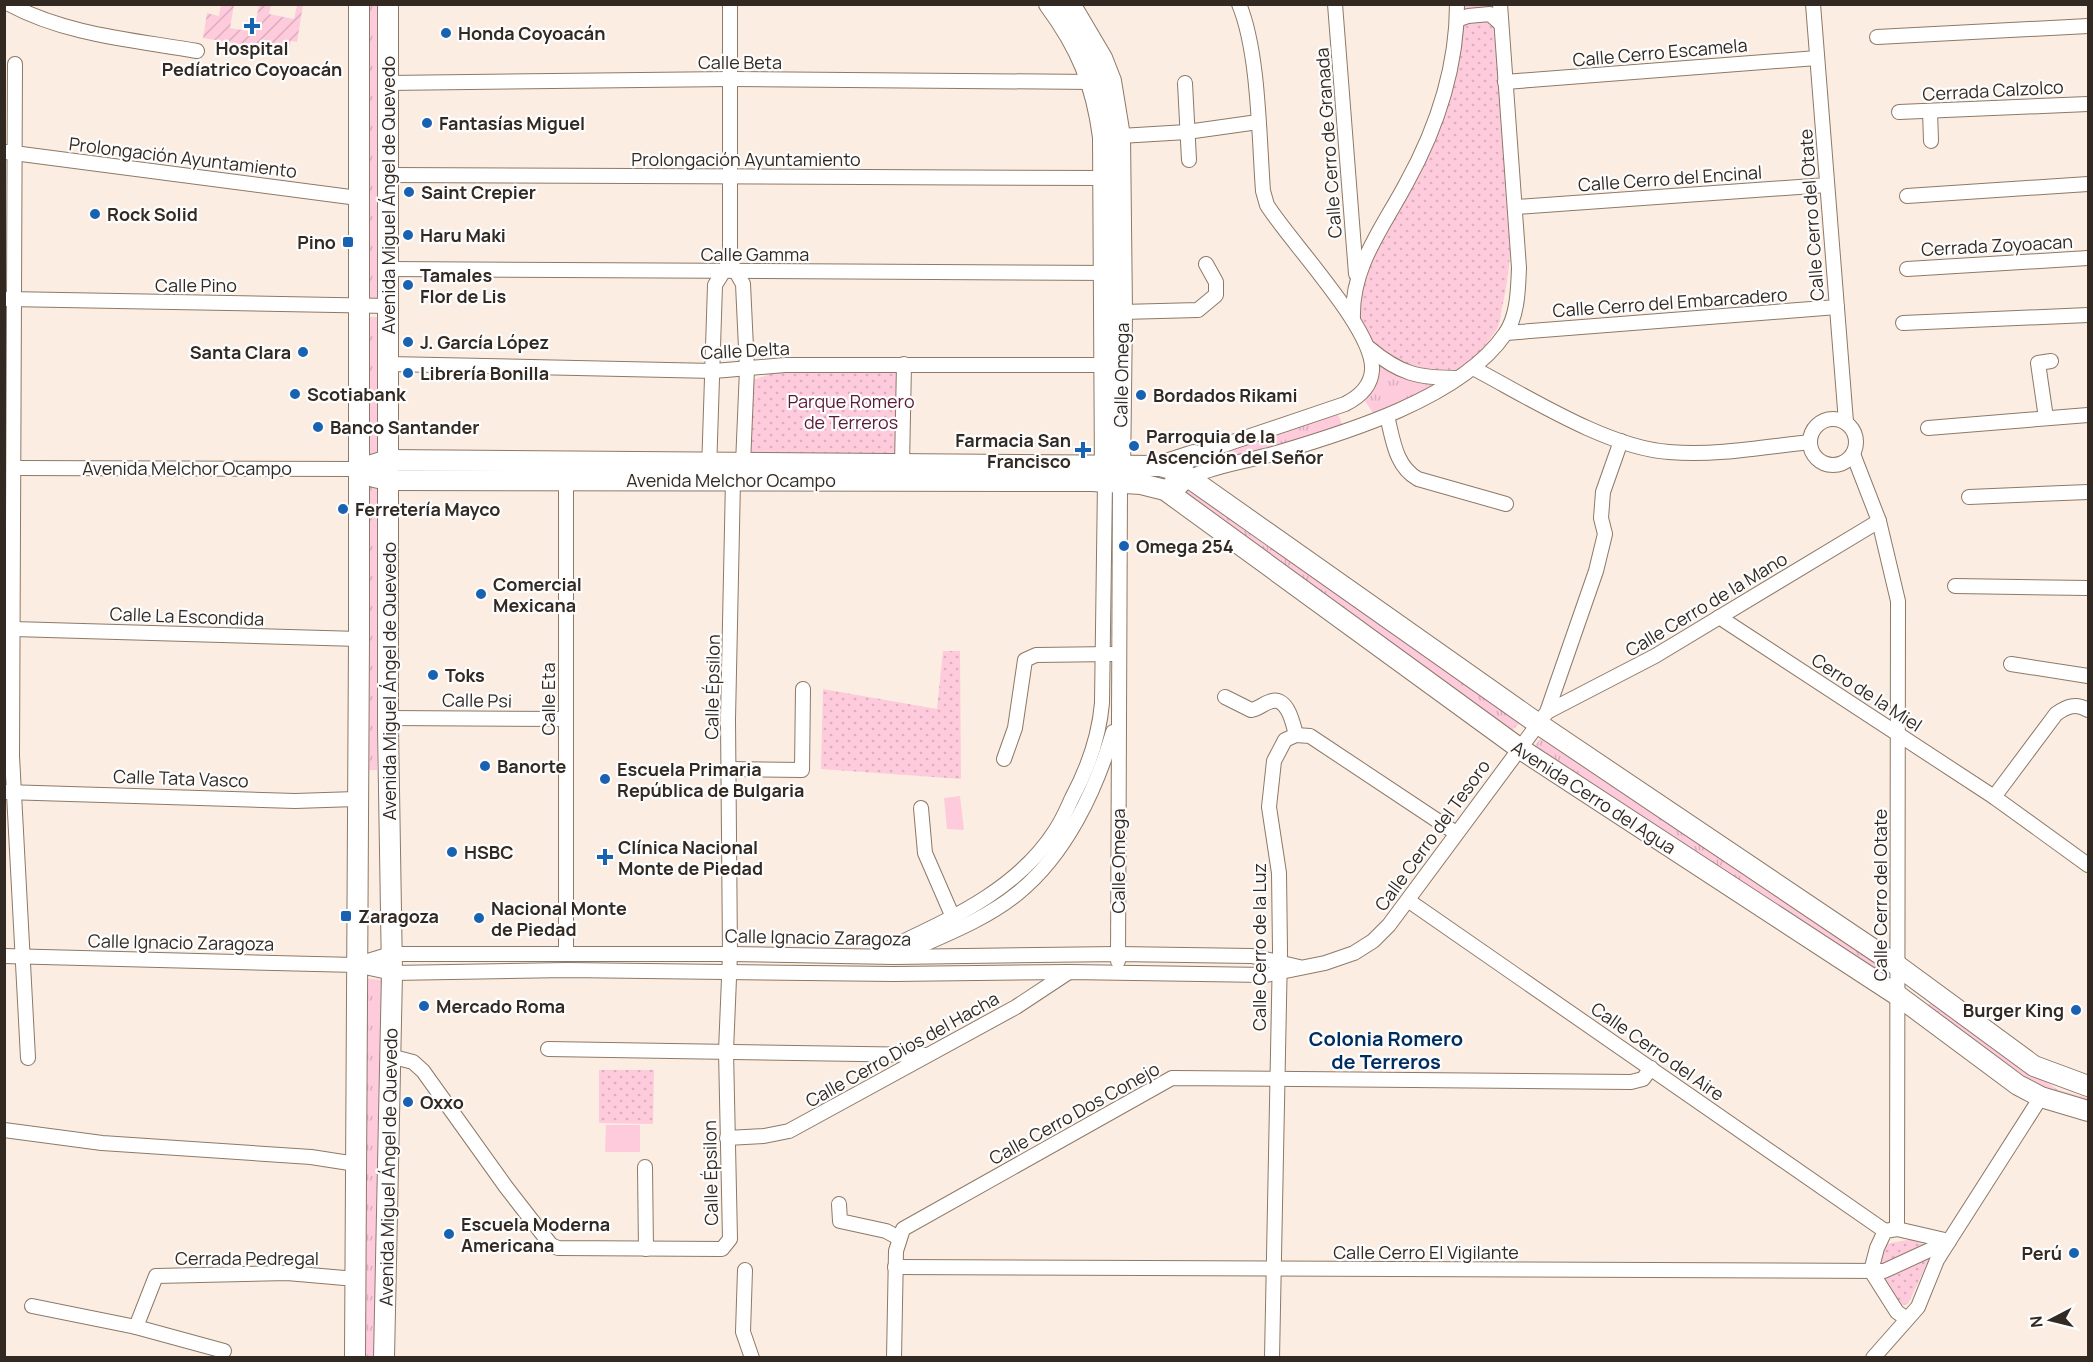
<svg xmlns="http://www.w3.org/2000/svg" width="2093" height="1362" viewBox="0 0 2093 1362" font-family="Manrope,sans-serif">
<style>
.grass{fill:url(#grass-tufts)}
.park{fill:url(#park-dots)}
.garden{fill:url(#garden-furrows)}
.pitch{fill:#fecbdd}
.lines{fill:none;stroke-linecap:round;stroke-linejoin:round}
.street-casing{stroke:#8d7967;stroke-width:16}
.secondary-casing{stroke:#8d7967;stroke-width:22}
.street{stroke:#fff;stroke-width:14}
.secondary{stroke:#fff;stroke-width:20}
.poi-dot{fill:#1961b1;stroke:#fdfdfd;stroke-width:2}
.labels{text-anchor:middle;dominant-baseline:central;stroke-width:4.5;stroke-linejoin:round;paint-order:stroke}
.poi-label{font-size:18px;font-weight:bold;fill:#322922;stroke:#fdfdfd;text-anchor:start}
.street-label{font-size:18px;fill:#322922;stroke:#fdfdfd}
.park-label{font-size:18px;fill:#581936;stroke:#fdfdfd}
.neighbourhood-label{font-size:20px;font-weight:bold;fill:#002d5f;stroke:#fdfdfd}
</style>
<defs>
<pattern id="grass-tufts" width="24" height="20" patternUnits="userSpaceOnUse" patternTransform="scale(1.5)"><rect width="24" height="20" fill="#fecbdd"/><path d="M3 7l-1-3M5 7V3M7 7l1-3M15 17l-1-3M17 17v-4M19 17l1-3" fill="none" stroke="#daaebd"/></pattern>
<pattern id="park-dots" width="8" height="8" patternUnits="userSpaceOnUse" patternTransform="scale(1.5)"><rect width="8" height="8" fill="#fecbdd"/><path d="M2 2h.1M6 6h.1" fill="none" stroke="#daaebd" stroke-width="1.8" stroke-linecap="round"/></pattern>
<pattern id="garden-furrows" width="10" height="10" patternUnits="userSpaceOnUse" patternTransform="scale(1.5)"><rect width="10" height="10" fill="#fecbdd"/><path d="M-1 1l2-2M0 10L10 0M9 11l2-2" fill="none" stroke="#daaebd"/></pattern>
</defs>
<rect width="100%" height="100%" fill="#fcede2"/>
<g class="grass">
<rect x="366" y="5" width="13" height="295"/>
<path d="M366 317H381V453L366 459Z"/>
<path d="M1375 359C1394 377 1417 383 1442 383L1373 413 1365 401Z"/>
<path d="M1337 413 1344 427 1198 466 1207 458Z"/>
<path d="M366 482 381 484 377 770H363Z"/>
<path d="M1194 484 1521 722 1510 732 1185 493Z"/>
<path d="M1541 737 1882 966 1881 978 1535 746Z"/>
<path d="M362 978 383 980 377 1357 360 1358Z"/>
<path d="M1932 1002 2058 1090 2088 1098V1103L2053 1095 1925 1007Z"/>
</g>
<g class="park">
<path d="M1458 5H1497C1504 97 1523 212 1503 303 1501 311 1501 322 1497 329 1492 337 1468 367 1462 370 1423 386 1356 352 1356 307 1356 257 1414 190 1429 142 1443 98 1449 50 1458 5Z"/>
<path d="M896 367V458L747 454 749 381 789 368Z"/>
<path d="M943 651H960L961 779 821 769 823 689 937 709Z"/>
<path d="M599 1070H654L653 1124 599 1123Z"/>
<path d="M1912 1239 1925 1245 1884 1266 1878 1263 1886 1244Z"/>
<path d="M1932 1253 1908 1304 1902 1305 1893 1301 1884 1280Z"/>
</g>
<path class="garden" d="M221 5H234L230 28 254 32 259 5H271L269 14 294 19 297 5H303L297 42 291 41 289 52 203 38 207 13 219 16Z"/>
<g class="pitch">
<path d="M960 796 964 830 947 829 944 798Z"/>
<path d="M606 1125H640V1152H605Z"/>
</g>
<g class="lines">
<defs>
<g id="street">
<path d="M9 4C66 35 135 40 197 51"/>
<path d="M1335 4 1356 274"/>
<path d="M1813 4 1846 422"/>
<path d="M1457 20 1468 16 1490 14 1501 24"/>
<path d="M1877 37 2088 26"/>
<path d="M15 64 12 756 28 1058"/>
<path d="M1505 82 1817 58"/>
<path d="M387 83 730 79 1093 82"/>
<path d="M1185 83 1189 160"/>
<path d="M1930 111 1931 141"/>
<path d="M1899 112 2088 104"/>
<path d="M1120 136 1187 132 1258 122"/>
<path d="M6 152 358 198"/>
<path d="M388 175 1104 178"/>
<path d="M1907 196 2088 184"/>
<path d="M1516 207 1827 185"/>
<path d="M388 269 1112 273"/>
<path d="M1907 269 2088 258"/>
<path d="M7 299 388 306"/>
<path d="M1122 312 1198 310 1216 295V282L1206 264"/>
<path d="M1353 319C1351 267 1382 229 1406 184 1437 128 1457 69 1457 4"/>
<path d="M1903 323 2088 315"/>
<path d="M1506 333 1837 307"/>
<path d="M1369 348C1400 374 1418 378 1458 378"/>
<path d="M388 364 714 371 785 365H1105"/>
<path d="M1473 368C1528 397 1608 448 1669 452 1716 456 1764 447 1810 442"/>
<path d="M1387 416C1393 439 1395 466 1418 479L1506 504"/>
<path d="M2046 418 2038 363 2051 361"/>
<circle cx="1833" cy="442" r="23"/>
<path d="M1928 428 2088 415"/>
<path d="M1853 454 1879 521 1898 601 1897 1229"/>
<path d="M902 465 904 364"/>
<path d="M15 468 359 469"/>
<path d="M709 471 715 285 730 261V4"/>
<path d="M1165 490 1194 455 1345 404C1359 397 1371 387 1372 370 1375 330 1290 242 1267 205L1263 191C1259 138 1259 52 1239 4"/>
<path d="M1173 495C1179 489 1186 480 1193 476 1217 465 1247 461 1273 454 1345 433 1461 398 1505 334 1518 316 1518 289 1519 268L1500 4"/>
<path d="M1969 497 2088 492"/>
<path d="M1955 586 2088 588"/>
<path d="M1719 617 1994 797 2088 865"/>
<path d="M13 629 359 639"/>
<path d="M2011 664 2088 676"/>
<path d="M1225 697 1251 710C1258 709 1263 704 1269 702 1287 694 1293 723 1296 735"/>
<path d="M1547 712 1655 656 1879 521"/>
<path d="M388 718 566 719"/>
<path d="M1004 759 1015 728 1025 660 1036 655 1112 654"/>
<path d="M729 769 802 770 803 689"/>
<path d="M5 792 295 801 356 799"/>
<path d="M1994 797 2056 714C2067 706 2076 703 2088 710"/>
<path d="M921 808 925 853 955 922"/>
<path d="M1409 901 1885 1231"/>
<path d="M566 953V480"/>
<path d="M900 955C939 937 984 921 1018 893 1066 854 1096 790 1113 732"/>
<path d="M4 956 356 965 392 973 567 970 894 974 1069 972 1266 975 1325 963 1354 953 1373 941 1389 925 1547 712 1596 571 1605 534 1601 518 1603 492 1621 441"/>
<path d="M873 956C938 924 1014 895 1055 831 1062 821 1067 809 1072 798 1088 768 1099 738 1102 703L1105 482"/>
<path d="M1118 961 1120 482"/>
<path d="M358 964 391 954H730L894 957 1118 954 1252 956 1299 967"/>
<path d="M548 1049 927 1055"/>
<path d="M390 1056 413 1062 423 1071 506 1187 551 1245 558 1248 722 1249 730 1239 726 1051 730 954 728 719 733 480 743 464 747 369 743 284 730 261"/>
<path d="M4 1130 102 1143 311 1157 356 1164"/>
<path d="M727 1138 764 1136 789 1131 1016 1007 1069 972"/>
<path d="M645 1167 646 1249"/>
<path d="M839 1204 840 1221 886 1231 899 1238"/>
<path d="M895 1267 1884 1271 1949 1241"/>
<path d="M745 1270 743 1332 752 1358"/>
<path d="M32 1306 136 1327 224 1351"/>
<path d="M1907 1319 1897 1312 1871 1271 1877 1248 1885 1231 1897 1229 1949 1241"/>
<path d="M136 1327 156 1276 287 1273 356 1279"/>
<path d="M894 1358 896 1251 903 1229 1172 1078 1631 1082 1643 1079 1651 1068"/>
<path d="M1272 1358 1280 951 1279 873 1269 807 1274 761 1285 740 1296 735 1310 736 1456 833"/>
<path d="M1873 1358 1918 1307 1937 1260 1949 1241 2041 1097"/>
</g>
<g id="secondary">
<path d="M1049 4C1081 47 1096 84 1103 137L1105 478"/>
<path d="M1070 4 1102 58 1111 81 1120 136 1122 312 1120 477"/>
<path d="M1160 466 1194 455"/>
<path d="M359 469 374 477 388 480 1092 481 1141 484 1165 490 1519 748 1897 995 2018 1085 2041 1097 2088 1111"/>
<path d="M359 469 388 460 1160 466 1181 472 1537 723 1898 966 2034 1066 2088 1086"/>
<path d="M355 1358 359 639V4"/>
<path d="M384 1358 392 973 388 728V4"/>
</g>
</defs>
<use href="#street" class="street-casing"/>
<use href="#secondary" class="secondary-casing"/>
<use href="#street" class="street"/>
<use href="#secondary" class="secondary"/>
</g>
<g class="poi-dot">
<path d="M249 17h6v6h6v6h-6v6h-6v-6h-6v-6h6z"/>
<circle cx="446" cy="33" r="6"/>
<circle cx="427" cy="123" r="6"/>
<circle cx="409" cy="192" r="6"/>
<circle cx="95" cy="214" r="6"/>
<circle cx="408" cy="235" r="6"/>
<rect x="342" y="236" width="12" height="12" rx="3"/>
<circle cx="408" cy="285" r="6"/>
<circle cx="408" cy="342" r="6"/>
<circle cx="303" cy="352" r="6"/>
<circle cx="408" cy="373" r="6"/>
<circle cx="295" cy="394" r="6"/>
<circle cx="1141" cy="395" r="6"/>
<circle cx="318" cy="427" r="6"/>
<circle cx="1134" cy="446" r="6"/>
<path d="M1080 441h6v6h6v6h-6v6h-6v-6h-6v-6h6z"/>
<circle cx="343" cy="509" r="6"/>
<circle cx="1124" cy="546" r="6"/>
<circle cx="481" cy="594" r="6"/>
<circle cx="433" cy="675" r="6"/>
<circle cx="485" cy="766" r="6"/>
<circle cx="605" cy="779" r="6"/>
<circle cx="452" cy="852" r="6"/>
<path d="M602 848h6v6h6v6h-6v6h-6v-6h-6v-6h6z"/>
<rect x="340" y="910" width="12" height="12" rx="3"/>
<circle cx="479" cy="918" r="6"/>
<circle cx="424" cy="1006" r="6"/>
<circle cx="2076" cy="1010" r="6"/>
<circle cx="408" cy="1102" r="6"/>
<circle cx="449" cy="1234" r="6"/>
<circle cx="2074" cy="1253" r="6"/>
</g>
<g class="labels">
<g class="poi-label">
<text x="458" y="33">Honda Coyoacán</text>
<text x="252" y="48" text-anchor="middle">Hospital<tspan x="252" dy="21">Pedíatrico Coyoacán</tspan></text>
<text x="439" y="123">Fantasías Miguel</text>
<text x="421" y="192">Saint Crepier</text>
<text x="107" y="214">Rock Solid</text>
<text x="420" y="235">Haru Maki</text>
<text x="336" y="242" text-anchor="end">Pino</text>
<text x="420" y="275">Tamales<tspan x="420" dy="21">Flor de Lis</tspan></text>
<text x="420" y="342">J. García López</text>
<text x="291" y="352" text-anchor="end">Santa Clara</text>
<text x="420" y="373">Librería Bonilla</text>
<text x="307" y="394">Scotiabank</text>
<text x="1153" y="395">Bordados Rikami</text>
<text x="330" y="427">Banco Santander</text>
<text x="1146" y="436">Parroquia de la<tspan x="1146" dy="21">Ascención del Señor</tspan></text>
<text x="1071" y="440" text-anchor="end">Farmacia San<tspan x="1071" dy="21">Francisco</tspan></text>
<text x="355" y="509">Ferretería Mayco</text>
<text x="1136" y="546">Omega 254</text>
<text x="493" y="584">Comercial<tspan x="493" dy="21">Mexicana</tspan></text>
<text x="445" y="675">Toks</text>
<text x="497" y="766">Banorte</text>
<text x="617" y="769">Escuela Primaria<tspan x="617" dy="21">República de Bulgaria</tspan></text>
<text x="618" y="847">Clínica Nacional<tspan x="618" dy="21">Monte de Piedad</tspan></text>
<text x="464" y="852">HSBC</text>
<text x="491" y="908">Nacional Monte<tspan x="491" dy="21">de Piedad</tspan></text>
<text x="358" y="916">Zaragoza</text>
<text x="436" y="1006">Mercado Roma</text>
<text x="2064" y="1010" text-anchor="end">Burger King</text>
<text x="420" y="1102">Oxxo</text>
<text x="461" y="1224">Escuela Moderna<tspan x="461" dy="21">Americana</tspan></text>
<text x="2062" y="1253" text-anchor="end">Perú</text>
</g>
<g class="street-label">
<text transform="translate(1660 52) rotate(-5)">Calle Cerro Escamela</text>
<text x="740" y="62">Calle Beta</text>
<text transform="translate(1993 90) rotate(-3)">Cerrada Calzolco</text>
<text transform="translate(1328 143) rotate(-94)">Calle Cerro de Granada</text>
<text transform="translate(183 157) rotate(7)">Prolongación Ayuntamiento</text>
<text x="746" y="159">Prolongación Ayuntamiento</text>
<text transform="translate(1670 178) rotate(-4)">Calle Cerro del Encinal</text>
<text transform="translate(388 195) rotate(-90)">Avenida Miguel Ángel de Quevedo</text>
<text transform="translate(1811 215) rotate(-94)">Calle Cerro del Otate</text>
<text transform="translate(1997 245) rotate(-3)">Cerrada Zoyoacan</text>
<text x="755" y="254">Calle Gamma</text>
<text x="196" y="285">Calle Pino</text>
<text transform="translate(1670 302) rotate(-4)">Calle Cerro del Embarcadero</text>
<text transform="translate(745 350) rotate(-3)">Calle Delta</text>
<text transform="translate(1121 375) rotate(-89)">Calle Omega</text>
<text x="187" y="468">Avenida Melchor Ocampo</text>
<text x="731" y="480">Avenida Melchor Ocampo</text>
<text transform="translate(1706 604) rotate(-31)">Calle Cerro de la Mano</text>
<text transform="translate(187 616) rotate(2)">Calle La Escondida</text>
<text transform="translate(389 681) rotate(-90)">Avenida Miguel Ángel de Quevedo</text>
<text transform="translate(712 687) rotate(-89)">Calle Épsilon</text>
<text transform="translate(1867 692) rotate(33)">Cerro de la Miel</text>
<text transform="translate(548 699) rotate(-90)">Calle Eta</text>
<text transform="translate(477 700) rotate(1)">Calle Psi</text>
<text transform="translate(181 778) rotate(2)">Calle Tata Vasco</text>
<text transform="translate(1594 797) rotate(33)">Avenida Cerro del Agua</text>
<text transform="translate(1432 835) rotate(-54)">Calle Cerro del Tesoro</text>
<text transform="translate(1118 861) rotate(-90)">Calle Omega</text>
<text transform="translate(1880 895) rotate(-90)">Calle Cerro del Otate</text>
<text transform="translate(818 937) rotate(1)">Calle Ignacio Zaragoza</text>
<text transform="translate(181 942) rotate(1)">Calle Ignacio Zaragoza</text>
<text transform="translate(1259 947) rotate(-90)">Calle Cerro de la Luz</text>
<text transform="translate(902 1049) rotate(-29)">Calle Cerro Dios del Hacha</text>
<text transform="translate(1658 1051) rotate(35)">Calle Cerro del Aire</text>
<text transform="translate(1074 1113) rotate(-29)">Calle Cerro Dos Conejo</text>
<text transform="translate(388 1167) rotate(-89)">Avenida Miguel Ángel de Quevedo</text>
<text transform="translate(710 1173) rotate(-91)">Calle Épsilon</text>
<text x="1426" y="1252">Calle Cerro El Vigilante</text>
<text x="247" y="1258">Cerrada Pedregal</text>
</g>
<g class="park-label">
<text x="851" y="401">Parque Romero<tspan x="851" dy="21">de Terreros</tspan></text>
</g>
<g class="neighbourhood-label">
<text x="1386" y="1038">Colonia Romero<tspan x="1386" dy="23">de Terreros</tspan></text>
</g>
</g>
<rect width="2093" height="1362" fill="none" stroke="#322922" stroke-width="12"/>
<g transform="translate(2051 1320) rotate(263)" stroke="#fdfdfd" stroke-width="4.5" paint-order="stroke">
<path d="M0-4.5L10 22L0 15L-10 22Z" fill="#322922"/>
<text y="-9" font-size="16" font-weight="bold" text-anchor="middle" fill="#322922">N</text>
</g>
</svg>
